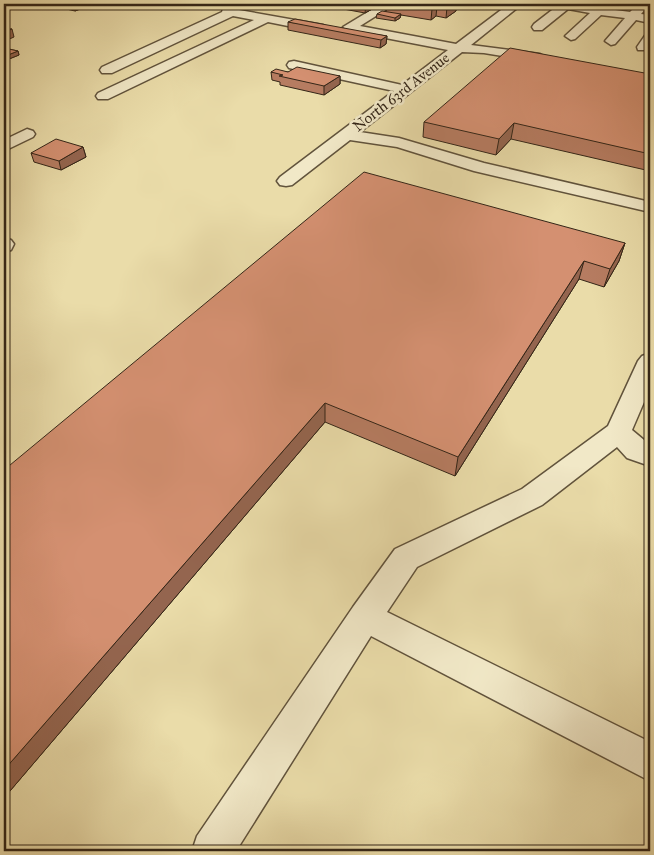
<svg xmlns="http://www.w3.org/2000/svg" width="654" height="855" viewBox="0 0 654 855" font-family="'IM FELL Great Primer',serif">
<style>
.lines{fill:none;stroke-linecap:round;stroke-linejoin:round}
.minor-casing{stroke:#61533c;stroke-width:3}
.minor{fill:#f1e8c7;fill-rule:evenodd}
.wall{fill:#b67c61;stroke:#332517}
.shaded-wall{fill:#94654f;stroke:#332517}
.building{fill:#d49071;stroke:#332517}
.labels{text-anchor:middle;dominant-baseline:central;stroke-width:5;stroke-linejoin:round;paint-order:stroke}
.far-street-label{font-size:15px;fill:#332517;stroke:#f1e8c7}
</style>
<rect width="100%" height="100%" fill="#eadca9"/>
<filter id="stains"><feTurbulence type="fractalNoise" baseFrequency=".004" numOctaves="4"/><feColorMatrix values="0 0 0 0 .2 0 0 0 0 .09 0 0 0 0 .02 0 0 0 .5 -.17"/></filter>
<radialGradient id="worn" r=".72"><stop offset=".6" stop-color="#630" stop-opacity="0"/><stop offset="1" stop-color="#630" stop-opacity=".3"/></radialGradient>
<g class="lines">
<defs>
<g id="minor">
<path d="M233 4H248L239 10 323 25 329 29 323 33 268 22 108 99H98L96 96 98 93 254 20 233 16 112 73H102L100 70 102 67 222 12 223 9Z"/>
<path d="M381 4H395L360 26 456 44 509 4H522L471 45 540 54 547 58 540 62 484 53 462 52 360 132 399 138 484 163 650 202V212L474 171 397 147 350 140 292 185 286 186 280 185 277 181 280 177 394 91 289 68 287 65 289 62 294 61 402 85 448 50 349 31 343 27Z"/>
<path d="M551 4H577L596 7 600 4H612L608 9 630 12 638 4H646L648 6 641 14 650 15V23L636 20 615 44 611 45 605 41 625 18 601 15 575 39 571 40 565 36 590 13 568 9 542 30H534L532 27 534 24 556 7Z"/>
<path d="M650 33V46L648 50H638L637 47 646 34Z"/>
<path d="M27 129 33 131 35 134 33 137 4 151V140Z"/>
<path d="M4 238 11 240 14 244 11 250 4 252Z"/>
<path d="M650 353V388L632 430 650 445V466L627 458 617 447 542 505 417 567 387 612 650 742V781L371 636 236 851H192L197 836 353 607 395 549 522 489 608 426 638 361 642 356Z"/>
</g>
</defs>
<use href="#minor" class="minor-casing"/>
<use href="#minor" class="minor"/>
</g>
<g class="wall">
<path d="M61 4H93L75 11 62 8Z"/>
<path d="M338 4H381L365 13 338 8Z"/>
<path d="M387 4H456V11L446 18 436 16 431 20 401 15 400 18 395 21 376 18 377 14 386 12Z"/>
<path d="M288 22 387 36 386 44 380 48 288 30Z"/>
<path d="M4 48 18 51 19 55 9 59 4 58Z"/>
<path d="M271 72H288L340 76V84L324 95 280 85V82L272 80Z"/>
<path d="M650 74V171L511 139 496 155 423 137 424 122Z"/>
<path d="M83 147 86 157 61 170 34 162 31 153Z"/>
<path d="M625 243 619 261 604 287 579 279 455 476 325 422 4 798V470Z"/>
</g>
<g class="shaded-wall">
<path d="M73 4H93L75 11Z"/>
<path d="M368 4H381L365 13 366 5Z"/>
<path d="M452 4H456V11L446 18 447 7Z"/>
<path d="M437 6 436 16 431 20 432 9Z"/>
<path d="M401 14 400 18 395 21V18Z"/>
<path d="M12 29 14 37 5 41 6 44 4 45V32Z"/>
<path d="M387 36 386 44 380 48 381 40Z"/>
<path d="M18 51 19 55 9 59 8 55Z"/>
<path d="M340 76V84L324 95V86Z"/>
<path d="M514 123 511 139 496 155 499 139Z"/>
<path d="M83 147 86 157 61 170 59 161Z"/>
<path d="M625 243 619 261 604 287 610 269Z"/>
<path d="M584 261 579 279 455 476 458 457Z"/>
<path d="M325 403V422L4 798V770Z"/>
</g>
<g class="building">
<path d="M356 4H368L366 5Z"/>
<path d="M398 4H452L447 7 437 6 432 9Z"/>
<path d="M382 11 401 14 395 18 377 14Z"/>
<path d="M295 19 387 36 381 40 288 22Z"/>
<path d="M4 28 12 29 4 32Z"/>
<path d="M4 48 18 51 8 55 4 54Z"/>
<path d="M510 48 650 74V154L514 123 499 139 424 122Z"/>
<path d="M297 67 340 76 324 86 279 76 283 75 271 72 276 69 288 72Z"/>
<path d="M56 139 83 147 59 161 31 153Z"/>
<path d="M364 172 625 243 610 269 584 261 458 457 325 403 4 770V470Z"/>
</g>
<g class="labels">
<g class="far-street-label">
<text transform="translate(401 92) rotate(-38)">North 63rd Avenue</text>
</g>
</g>
<rect width="654" height="855" fill="none" stroke="#eadca9" stroke-width="20"/>
<rect x="5" y="5" width="644" height="845" fill="none" stroke="#332517" stroke-width="2.5"/>
<rect x="10" y="10" width="634" height="835" fill="none" stroke="#332517"/>
<rect width="100%" height="100%" filter="url(#stains)"/>
<rect width="100%" height="100%" fill="url(#worn)"/>
</svg>
